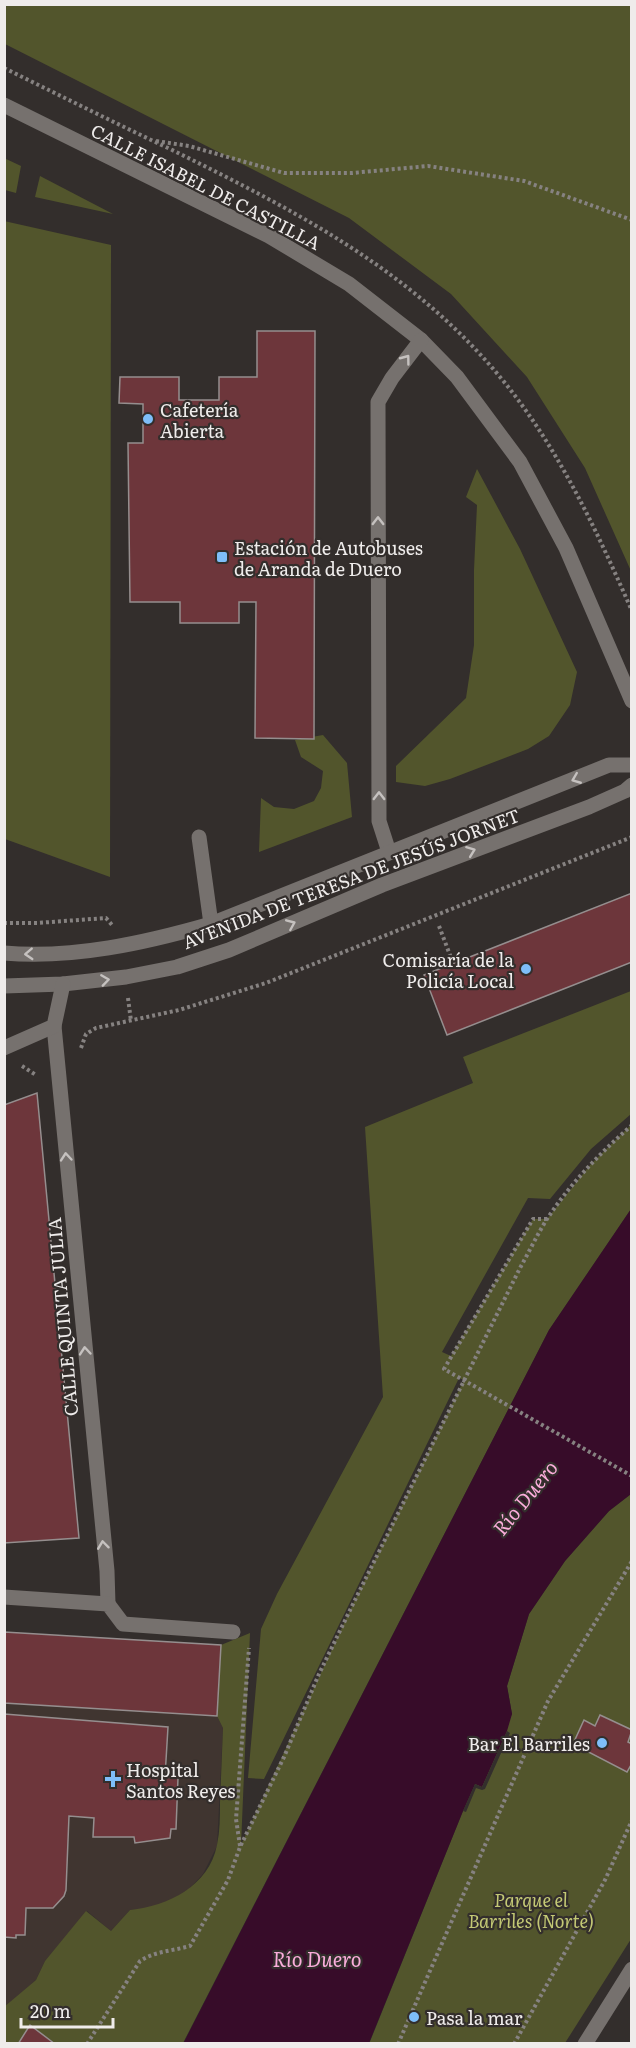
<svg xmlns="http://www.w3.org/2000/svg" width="636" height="2048" viewBox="0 0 636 2048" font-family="Literata,serif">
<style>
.built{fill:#403530}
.green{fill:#52552c}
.water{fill:#370c29}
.pier{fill:#332e2c}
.building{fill:#6d363b;stroke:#958e8e;stroke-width:1.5}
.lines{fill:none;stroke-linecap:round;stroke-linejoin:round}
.path{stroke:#868281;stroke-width:4;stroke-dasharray:3 3;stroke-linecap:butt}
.minor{stroke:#76716e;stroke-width:15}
.oneway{stroke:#c5c1bf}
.poi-dot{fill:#7ebef9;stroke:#332e2c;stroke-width:2}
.labels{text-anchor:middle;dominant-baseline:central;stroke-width:4.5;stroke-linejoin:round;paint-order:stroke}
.street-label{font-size:18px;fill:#efeceb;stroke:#332e2c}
.poi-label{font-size:18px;fill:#efeceb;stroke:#332e2c;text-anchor:start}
.park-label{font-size:18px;font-style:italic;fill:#c4c975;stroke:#332e2c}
.water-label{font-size:20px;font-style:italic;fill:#fbaddb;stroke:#332e2c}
</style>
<rect width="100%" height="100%" fill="#332e2c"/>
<path class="built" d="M4 1632 221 1645 217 1716 223 1728 217 1846 203 1874 189 1889 172 1900 155 1907 130 1910 111 1931 87 1911 45 1961 36 1980 5 2007Z"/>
<g class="green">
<path d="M4 5H631V571L585 468 527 377 451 294 349 218 5 44Z"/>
<path d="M4 158 21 166 16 193 5 190Z"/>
<path d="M40 176 113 214 35 197Z"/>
<path d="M4 221 111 245 110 877 5 839Z"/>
<path d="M477 469 520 549 577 672 570 705 549 736 528 749 450 779 425 786 396 782V766L466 698 474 645V570L477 505 466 497Z"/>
<path d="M323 735 347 763 352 817 259 852 261 798 274 807 294 809 314 801 321 788 323 771 301 757 295 740Z"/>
<path d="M631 991V1114L591 1149 550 1199 528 1198 442 1352 451 1356 533 1219H547L591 1164 631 1125V1209L549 1330 183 2043H55L31 2026 18 2043H5L4 2007 36 1980 45 1961 86 1911 111 1931 130 1910C168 1906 209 1886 217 1845 220 1831 220 1817 220 1803 221 1778 222 1753 223 1728L217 1716 221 1645 250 1633 241 1845 353 1604 464 1380 459 1378 264 1779 248 1778 261 1629 277 1594 383 1397 365 1127 473 1083 463 1057Z"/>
<path d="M631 1494V1939L565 2043 369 2044 463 1811 475 1784 512 1714 507 1686 529 1614 565 1561 609 1511Z"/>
</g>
<path class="water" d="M631 1209V1494L609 1511 565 1561 529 1614 507 1686 512 1714 507 1731 482 1787 475 1784 463 1811 369 2043 183 2044 549 1330Z"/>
<path class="pier" d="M507 1731 510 1733 485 1789 482 1790 476 1788 466 1812 463 1811 475 1784 482 1787Z"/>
<g class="building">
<path d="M257 331H315L314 739 255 738 256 602H239V623H180V602H130L128 443H143V404L119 403 120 377H179V400H219V377H257Z"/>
<path d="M632 893V962L447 1035 424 975Z"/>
<path d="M37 1093 79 1538 4 1543V1105Z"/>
<path d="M4 1632 221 1645 217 1716 4 1703Z"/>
<path d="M4 1714 168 1727 165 1777 178 1778 176 1829H171L170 1838 135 1843 134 1837H93L94 1818 69 1816 66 1890 64 1896 53 1908H26L25 1935H16V1938L4 1937Z"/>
<path d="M600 1715 632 1730 628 1742 632 1744V1763L627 1772 573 1744 584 1720 595 1726Z"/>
<path d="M30 2025 55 2044H18Z"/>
</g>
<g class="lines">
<g class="path">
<path d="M4 68C59 95 113 122 168 148 290 208 405 266 495 371 556 442 595 527 632 611"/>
<path d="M156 141 189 146 284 173H352L428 166 524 181 632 220"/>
<path d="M4 923H37L106 918 112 925"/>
<path d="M439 926 453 963"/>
<path d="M128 998 131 1021"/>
<path d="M81 1048 86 1034 96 1028 179 1010 266 983 632 837"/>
<path d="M22 1066 36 1075"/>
<path d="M547 1219H533L444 1369 632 1476"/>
<path d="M240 1846 236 1819 249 1648"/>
<path d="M87 2044 140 1961C155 1951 173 1951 190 1946L228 1880 240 1847 284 1757 319 1674 353 1604 520 1268C529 1252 537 1235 547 1219 570 1184 600 1153 632 1125"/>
<path d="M398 2044 548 1701 632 1561"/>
<path d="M514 2044 605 1880 632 1820"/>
</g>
<g class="minor">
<path d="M4 105 269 236 349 284 421 340 457 377 520 462 566 548 632 701"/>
<path d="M199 837 211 924"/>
<path d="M389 852 379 821 378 402 392 378 421 340"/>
<path d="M4 953C73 959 145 943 211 924L609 765H632"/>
<path d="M4 986 63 984 126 977 177 967 229 950 382 885 589 807 625 791 632 785"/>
<path d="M54 1026 107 1571 108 1604"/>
<path d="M4 1048 54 1026 63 984"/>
<path d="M4 1597 108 1604 123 1624 233 1632"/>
<path d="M585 2044 632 1969"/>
</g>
</g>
<defs><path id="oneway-chevron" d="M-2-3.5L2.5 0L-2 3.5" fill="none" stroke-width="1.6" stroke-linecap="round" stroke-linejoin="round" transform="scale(1.5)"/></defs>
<g class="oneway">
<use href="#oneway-chevron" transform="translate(406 359) rotate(-53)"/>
<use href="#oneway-chevron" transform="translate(378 521) rotate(-90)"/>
<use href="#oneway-chevron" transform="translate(576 779) rotate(158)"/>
<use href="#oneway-chevron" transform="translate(379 796) rotate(-90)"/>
<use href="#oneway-chevron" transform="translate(471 851) rotate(-21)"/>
<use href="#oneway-chevron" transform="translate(291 924) rotate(-23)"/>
<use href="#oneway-chevron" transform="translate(29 954) rotate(177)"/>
<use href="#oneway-chevron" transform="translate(105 980) rotate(-8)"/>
<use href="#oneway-chevron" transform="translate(66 1157) rotate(-95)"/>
<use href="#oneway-chevron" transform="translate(85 1351) rotate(-95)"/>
<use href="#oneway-chevron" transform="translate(103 1545) rotate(-97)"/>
</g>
<g class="poi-dot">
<circle cx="148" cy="419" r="6"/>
<rect x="216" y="551" width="12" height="12" rx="3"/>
<circle cx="526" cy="969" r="6"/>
<circle cx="602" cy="1743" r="6"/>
<path d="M110 1770h6v6h6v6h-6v6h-6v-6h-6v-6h6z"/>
<circle cx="414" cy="2017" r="6"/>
</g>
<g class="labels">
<g class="street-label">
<text transform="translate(206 186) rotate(27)">CALLE ISABEL DE CASTILLA</text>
<text transform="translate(351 878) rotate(-21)">AVENIDA DE TERESA DE JESÚS JORNET</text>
<text transform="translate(62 1317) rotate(-95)">CALLE QUINTA JULIA</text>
</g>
<g class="poi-label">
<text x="160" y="409">Cafetería<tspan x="160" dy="21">Abierta</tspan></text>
<text x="234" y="547">Estación de Autobuses<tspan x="234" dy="21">de Aranda de Duero</tspan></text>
<text x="514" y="959" text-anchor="end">Comisaría de la<tspan x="514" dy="21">Policía Local</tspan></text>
<text x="590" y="1743" text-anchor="end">Bar El Barriles</text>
<text x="126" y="1769">Hospital<tspan x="126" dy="21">Santos Reyes</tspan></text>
<text x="426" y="2017">Pasa la mar</text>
</g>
<g class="park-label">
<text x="531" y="1899">Parque el<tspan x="531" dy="21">Barriles (Norte)</tspan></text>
</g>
<g class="water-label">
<text transform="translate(524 1497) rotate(-51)">Río Duero</text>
<text x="317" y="1958">Río Duero</text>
</g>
</g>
<rect width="636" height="2048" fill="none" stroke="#efeceb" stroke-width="12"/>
<path d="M21 2018v9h92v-9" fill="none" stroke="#efeceb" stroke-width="3"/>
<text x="30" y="2018" font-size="18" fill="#efeceb" stroke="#332e2c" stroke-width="4.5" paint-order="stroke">20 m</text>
</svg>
